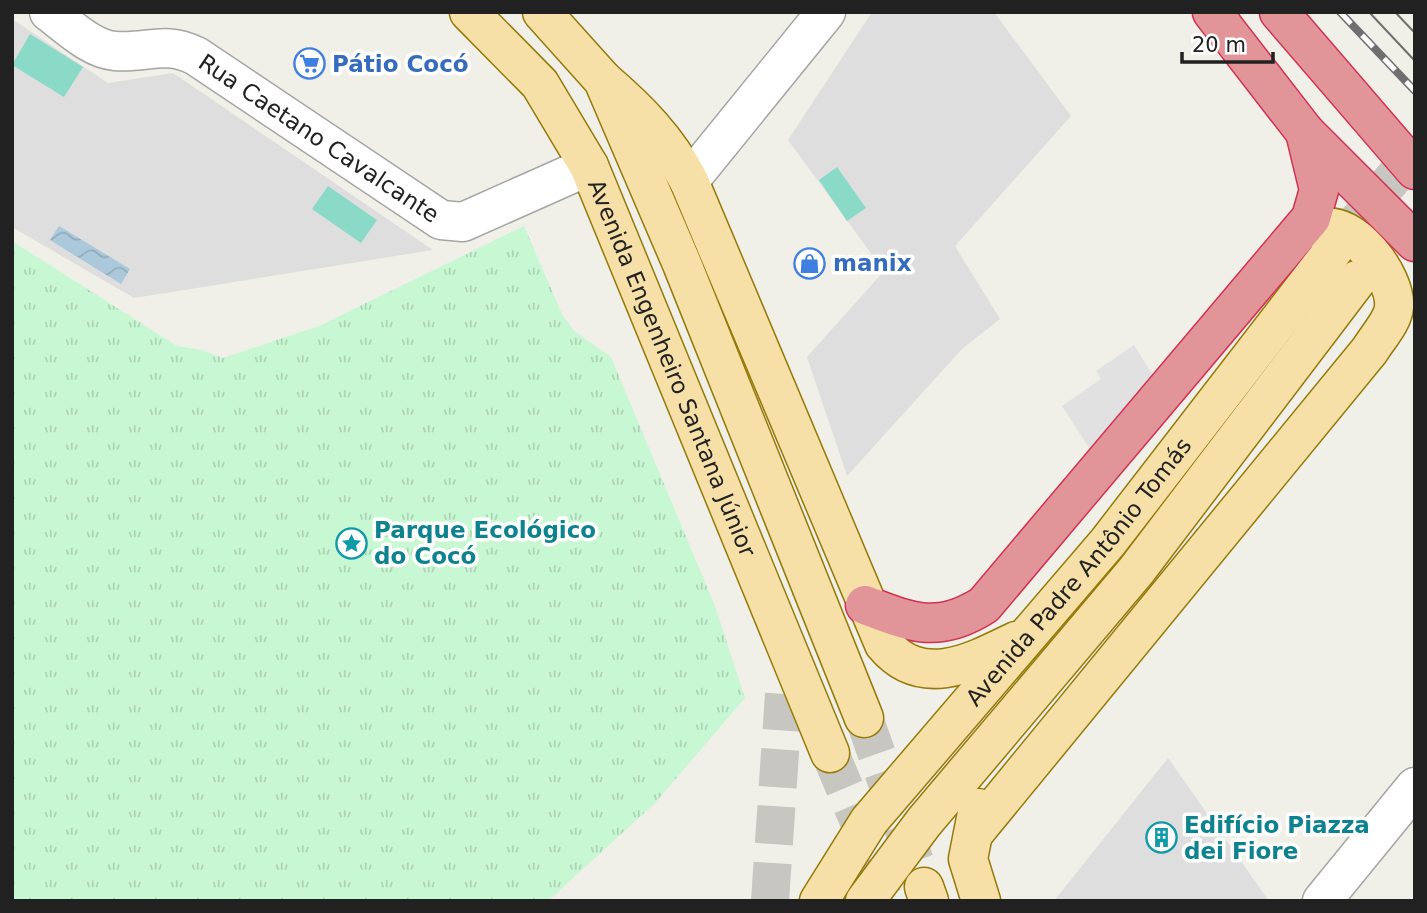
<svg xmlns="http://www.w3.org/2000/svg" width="1427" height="913" viewBox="0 0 1427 913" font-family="'DejaVu Sans',sans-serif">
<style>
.residential{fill:#dedede}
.park{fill:url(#park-tufts)}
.pitch{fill:#8bdac7}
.parking{fill:#e1e1e1}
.water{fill:url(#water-waves)}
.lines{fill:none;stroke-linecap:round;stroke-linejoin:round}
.major-tunnel{stroke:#c7c6c0;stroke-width:38;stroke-dasharray:38 19;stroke-linecap:butt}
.minor-casing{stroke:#a5a5a5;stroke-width:41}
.major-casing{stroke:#947a09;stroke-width:41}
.highway-casing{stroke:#d13251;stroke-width:41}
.minor{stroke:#fff;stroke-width:38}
.major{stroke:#f6e0a7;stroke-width:38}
.highway{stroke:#e29598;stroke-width:38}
.tram{stroke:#6f6f6f;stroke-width:2}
.rail-casing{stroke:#6f6f6f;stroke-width:8}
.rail{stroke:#fff;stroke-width:5;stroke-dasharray:16;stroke-linecap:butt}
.labels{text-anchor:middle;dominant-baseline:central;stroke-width:7;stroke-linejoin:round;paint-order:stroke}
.shop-label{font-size:23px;font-weight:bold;fill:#366cbe;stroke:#fff;text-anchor:start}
.street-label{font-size:23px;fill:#212121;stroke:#fff}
.culture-label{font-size:23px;font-weight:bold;fill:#0d838f;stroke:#fff;text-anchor:start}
</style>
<defs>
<pattern id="park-tufts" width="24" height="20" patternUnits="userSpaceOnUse" patternTransform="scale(1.75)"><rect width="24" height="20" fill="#c8f7d3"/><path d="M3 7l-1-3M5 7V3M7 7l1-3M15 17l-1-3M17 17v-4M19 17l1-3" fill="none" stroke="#acd3b5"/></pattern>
<pattern id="water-waves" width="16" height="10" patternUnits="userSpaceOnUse" patternTransform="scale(1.75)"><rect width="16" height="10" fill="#abc9db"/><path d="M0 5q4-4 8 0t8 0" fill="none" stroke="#93acbc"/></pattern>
</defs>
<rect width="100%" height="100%" fill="#f0efe8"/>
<g class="residential">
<path d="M872 12H994L1071 116 955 246 1000 319 962 349 847 476 807 357 884 271 788 140Z"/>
<path d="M12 19 108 83 173 73 433 250 134 298 12 227Z"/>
<path d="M1168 758 1269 901H1054Z"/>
</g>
<path class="park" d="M524 226 562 314 574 331 611 357 715 606 745 698 655 803 548 901H12V241L177 346 202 350 223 358 319 326Z"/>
<g class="pitch">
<path d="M30 34 83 67 64 97 12 65Z"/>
<path d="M837 167 866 208 847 221 819 180Z"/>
<path d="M328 186 377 220 361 243 312 209Z"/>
</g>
<path class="parking" d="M1134 345 1156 380 1093 454 1062 406 1101 379 1096 371Z"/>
<path class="water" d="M59 226 130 269 121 284 50 240Z"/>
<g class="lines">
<g class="major-tunnel">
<path d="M1338 244 1415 152"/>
<path d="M864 718 924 887"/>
<path d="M830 753 859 822 884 901"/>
<path d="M770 901 784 694"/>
</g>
<defs>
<g id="minor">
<path id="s1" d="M49 12C68 26 91 49 115 51 147 54 164 40 196 56L441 220 463 222 589 166"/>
<path d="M689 181 826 12"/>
<path d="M1322 901 1415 787"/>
</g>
<g id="major">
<path id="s2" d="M469 12 540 84 589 166 830 753"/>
<path d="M542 12 603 80 682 264 864 718"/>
<path d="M603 80C638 110 667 139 689 181L884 644C922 690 973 662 1016 641"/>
<path d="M978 808 968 859 981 901"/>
<path d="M974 833 1370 350C1377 338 1393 321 1394 307 1397 278 1352 217 1320 229"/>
<path d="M924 887 929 901"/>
<path id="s3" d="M819 901 869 821 1108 542 1338 244"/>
<path d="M865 901 924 822 1136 571 1357 280"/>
</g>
<g id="highway">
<path d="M1212 12 1305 132 1415 242"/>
<path d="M1279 12 1415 170"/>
<path d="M865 605C912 623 939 634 984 605L1311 218 1319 190 1305 132"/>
</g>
</defs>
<use href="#minor" class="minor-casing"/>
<use href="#major" class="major-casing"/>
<use href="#highway" class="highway-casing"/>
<use href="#minor" class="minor"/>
<use href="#major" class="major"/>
<use href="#highway" class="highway"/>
<g class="tram">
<path d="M1369 12 1415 61"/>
<path d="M1395 12 1415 33"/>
</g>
<defs>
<path id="rail" d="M1340 12 1415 91"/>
</defs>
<use href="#rail" class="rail-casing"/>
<use href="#rail" class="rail"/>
</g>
<defs>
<symbol id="supermarket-ring" viewBox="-11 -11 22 22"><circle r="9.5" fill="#fff" stroke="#3f7fe0" stroke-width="1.5"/><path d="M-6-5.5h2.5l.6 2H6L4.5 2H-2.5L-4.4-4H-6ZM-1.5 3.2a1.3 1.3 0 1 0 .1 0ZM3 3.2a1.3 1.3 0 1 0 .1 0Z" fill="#3f7fe0"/></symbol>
<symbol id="shop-ring" viewBox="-11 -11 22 22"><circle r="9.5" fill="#fff" stroke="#3f7fe0" stroke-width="1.5"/><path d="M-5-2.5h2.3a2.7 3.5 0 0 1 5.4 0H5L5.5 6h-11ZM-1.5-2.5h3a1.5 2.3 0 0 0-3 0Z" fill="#3f7fe0"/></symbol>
<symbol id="sight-ring" viewBox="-11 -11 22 22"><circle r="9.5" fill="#fff" stroke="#0f9aa8" stroke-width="1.5"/><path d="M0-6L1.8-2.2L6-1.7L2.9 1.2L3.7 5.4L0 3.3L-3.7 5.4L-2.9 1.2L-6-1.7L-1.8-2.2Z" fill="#0f9aa8"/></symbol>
<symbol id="building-ring" viewBox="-11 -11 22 22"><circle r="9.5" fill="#fff" stroke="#0f9aa8" stroke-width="1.5"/><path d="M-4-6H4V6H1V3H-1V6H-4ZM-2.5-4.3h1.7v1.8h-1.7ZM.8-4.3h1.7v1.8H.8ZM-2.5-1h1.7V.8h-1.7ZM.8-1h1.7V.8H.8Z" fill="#0f9aa8"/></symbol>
</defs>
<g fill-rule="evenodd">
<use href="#supermarket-ring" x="292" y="46" width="35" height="35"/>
<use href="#shop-ring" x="792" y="246" width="35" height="35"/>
<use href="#sight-ring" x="334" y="526" width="35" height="35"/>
<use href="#building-ring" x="1144" y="820" width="35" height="35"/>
</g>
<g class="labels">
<g class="shop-label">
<text x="332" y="64">Pátio Cocó</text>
<text x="833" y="263">manix</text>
</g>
<g class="street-label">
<text stroke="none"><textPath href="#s1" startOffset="308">Rua Caetano Cavalcante</textPath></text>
<text stroke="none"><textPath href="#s2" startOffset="415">Avenida Engenheiro Santana Júnior</textPath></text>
<text stroke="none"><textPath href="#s3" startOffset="420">Avenida Padre Antônio Tomás</textPath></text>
</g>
<g class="culture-label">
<text x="374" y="530">Parque Ecológico<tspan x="374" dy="26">do Cocó</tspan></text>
<text x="1184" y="825">Edifício Piazza<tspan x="1184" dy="26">dei Fiore</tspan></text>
</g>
</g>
<rect width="1427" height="913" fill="none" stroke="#212121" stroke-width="28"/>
<path d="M1182 52v10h91v-10" fill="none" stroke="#212121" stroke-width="3.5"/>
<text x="1192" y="52" font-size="21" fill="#212121" stroke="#ffffff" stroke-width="5" paint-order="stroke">20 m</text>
</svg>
